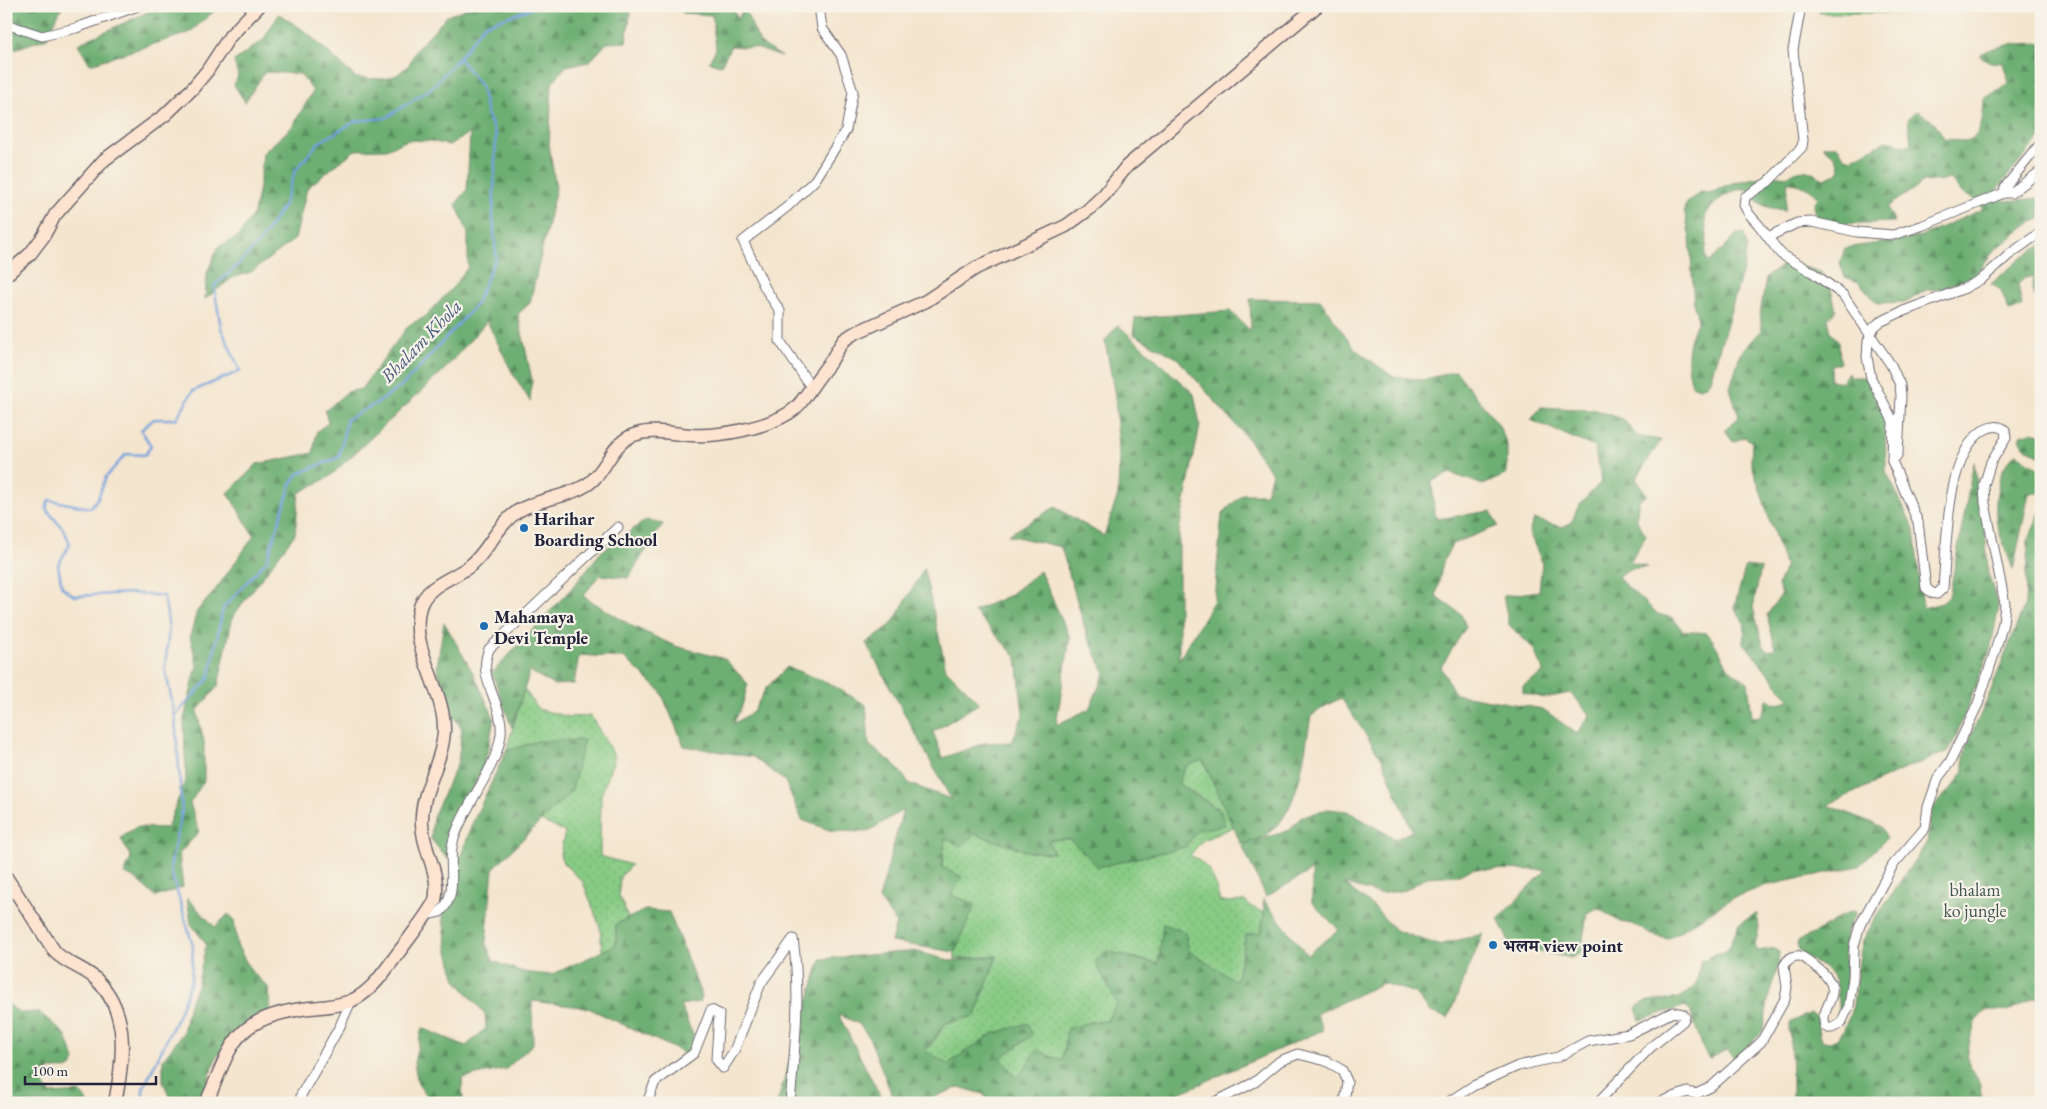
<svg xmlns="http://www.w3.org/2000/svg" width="2047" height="1109" viewBox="0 0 2047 1109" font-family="'EB Garamond','Noto Serif Devanagari',serif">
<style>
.grass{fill:url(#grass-dots);stroke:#547660}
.forest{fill:url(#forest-firs);stroke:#486856}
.green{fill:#87cb84;stroke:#547660}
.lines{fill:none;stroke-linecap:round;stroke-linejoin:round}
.stream{stroke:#73a2dc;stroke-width:2.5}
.minor-casing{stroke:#6c666e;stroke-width:11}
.secondary-casing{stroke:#6c666e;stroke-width:15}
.minor{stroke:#fff;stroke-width:9}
.secondary{stroke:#fde4d1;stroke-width:12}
.poi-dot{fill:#1f6fb2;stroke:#f7f3e8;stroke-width:2}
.labels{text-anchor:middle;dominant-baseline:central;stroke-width:4.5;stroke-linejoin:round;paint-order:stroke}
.poi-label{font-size:18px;font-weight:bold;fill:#22223b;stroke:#f7f3e8;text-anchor:start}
.park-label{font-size:18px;fill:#405551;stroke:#f7f3e8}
.water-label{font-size:19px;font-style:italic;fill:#42557b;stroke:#f7f3e8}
</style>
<defs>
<pattern id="grass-dots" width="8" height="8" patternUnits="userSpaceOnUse" patternTransform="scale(1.25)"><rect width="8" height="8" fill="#87cb84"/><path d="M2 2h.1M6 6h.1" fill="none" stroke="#74ae73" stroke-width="1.8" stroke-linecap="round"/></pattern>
<pattern id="forest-firs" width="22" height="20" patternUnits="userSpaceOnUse" patternTransform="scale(1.25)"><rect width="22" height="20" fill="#6daf72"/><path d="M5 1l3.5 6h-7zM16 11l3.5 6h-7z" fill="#598e5f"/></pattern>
</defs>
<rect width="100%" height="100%" fill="#f7f3e8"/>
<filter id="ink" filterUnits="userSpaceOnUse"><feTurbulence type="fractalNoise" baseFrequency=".02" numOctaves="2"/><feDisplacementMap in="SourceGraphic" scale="10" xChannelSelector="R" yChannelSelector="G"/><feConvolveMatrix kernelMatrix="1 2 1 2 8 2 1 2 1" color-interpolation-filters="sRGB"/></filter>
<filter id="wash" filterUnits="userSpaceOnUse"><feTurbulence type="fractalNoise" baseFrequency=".0096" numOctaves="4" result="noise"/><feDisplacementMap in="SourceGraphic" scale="20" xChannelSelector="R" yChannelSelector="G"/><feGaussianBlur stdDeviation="1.12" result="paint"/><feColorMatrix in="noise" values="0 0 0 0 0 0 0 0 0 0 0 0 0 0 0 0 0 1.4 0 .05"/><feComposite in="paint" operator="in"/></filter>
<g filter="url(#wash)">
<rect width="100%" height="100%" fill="#f4e5ce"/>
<g class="grass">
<path d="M524 689 538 709 569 717 591 716 615 757 601 795 600 856 631 865 620 877 619 895 628 918 616 924V945L602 951 600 927 583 882 563 863 560 854 565 832 541 821 572 790 538 741 506 751Z"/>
<path d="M1203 760 1234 827 1203 840 1190 855C1212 867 1214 878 1220 902L1245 901 1250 906 1264 913 1261 933 1246 935 1236 982 1189 951 1159 964 1107 951 1117 1003 1107 1021 1090 1022 1062 1061 1017 1080 1001 1058 1032 1035 992 1034 948 1064 924 1052 931 1045 946 1023 975 1016 997 956 955 959V952L974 904 951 895 942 867 945 838 975 834 1029 852 1054 853 1048 840 1070 839 1098 867 1185 847 1198 830 1220 810 1178 783 1186 766Z"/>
</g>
<g class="forest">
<path d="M6 6H62L47 38 6 52Z"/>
<path d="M161 6H220L189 33 90 64 78 44Z"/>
<path d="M473 6H637L631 9 626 42 607 43 589 62 566 66 552 83 549 146 556 188 530 303 518 314 532 380 530 401 512 372 487 321 444 370 329 477 299 493 295 534 233 616 218 686 197 711 204 742V781L190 803 199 832 179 854 183 887 156 897 137 880 124 873 131 858 121 838 136 827 167 828 186 779 184 719 197 665 190 636 197 611 213 593 254 536 228 493 257 464 313 453 317 431 328 423 325 411 347 392 361 389 409 325 425 317 455 285 468 267V233L456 204 467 190 470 133 449 145 430 141 408 140 386 149 355 150 307 188 295 239 251 272 232 278 205 299 207 273 218 247 238 237 254 213 260 182 263 153 292 127 313 91 300 74 265 72 245 102 234 85 238 76 234 61 263 40 279 14 306 32 356 78 384 79 397 75 409 65 416 50 447 16Z"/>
<path d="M679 6H730L738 18 744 8 760 43 782 57 756 48 731 46 721 65 709 62 716 49 712 15 683 13Z"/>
<path d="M2041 43V137L1996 190 2005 201 2041 198V218L2025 226 1994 251 1975 275 1941 289 1926 290 1907 302 1877 303 1859 282 1845 277 1840 263 1845 248 1919 237 1983 209 1974 199 1962 193 1951 179 1924 182 1887 207 1895 222 1837 224 1825 219H1816L1814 204 1818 198 1814 193 1807 188 1788 181 1785 210C1764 208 1759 205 1746 189 1731 188 1711 204 1705 217L1707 237 1705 256 1710 262 1737 234 1744 233 1747 247 1743 270 1710 380 1706 386 1699 388 1692 385C1685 360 1687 344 1698 320L1694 306 1690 238 1684 209 1687 203 1700 192C1716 195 1717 188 1730 184 1742 180 1774 173 1786 177 1804 166 1806 170 1824 179L1836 174 1840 169 1835 156 1823 146H1837L1845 157 1852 159 1886 141H1893L1906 147 1911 142 1908 120 1912 114 1918 111 1935 123 1944 138C1950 139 1958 141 1964 141 1984 139 1983 114 1984 99L2009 83 2003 63 1990 62 1979 55C1999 43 2018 44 2041 43Z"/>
<path d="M2041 245V297L2037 299 2032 291 2034 277 2025 278 2018 284 2022 307 2009 311 2001 290 1991 284 2020 259Z"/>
<path d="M1787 262 1821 272 1831 289 1836 310 1828 319 1831 333 1839 341 1840 363 1832 366 1830 380 1842 382 1848 372 1850 377H1864L1879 393 1885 411 1886 471 1914 529 1923 608 1942 603 1949 597 1974 462 1986 541 1988 573 1999 607 1990 650 1954 741 1947 752 1909 767 1827 805 1880 826 1887 838 1859 866 1764 886 1731 899 1668 939 1652 935 1633 924 1620 922 1598 908 1587 913 1581 953 1571 958 1511 946 1498 919 1546 870 1472 869 1459 875 1427 877 1406 890 1379 894 1344 884 1373 906 1395 930 1409 935 1438 945 1483 934 1448 1018 1430 1012 1415 993 1383 983 1316 1014 1323 1030 1157 1103H991L983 1094 959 1087 925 1101 894 1100 869 1037 859 1024 838 1014 884 1103H777L821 959 915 951 951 961 997 956 975 1016 946 1023 925 1051 948 1064 992 1034 1028 1023 1032 1035 1001 1058 1017 1079 1037 1050 1062 1061 1067 1029 1090 1022 1107 1021 1117 1003 1095 962 1106 951 1158 964 1163 924 1185 932 1189 951 1236 981 1246 935 1261 932 1264 913 1263 899 1307 955 1339 930 1312 903V870L1266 897 1242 845 1290 830 1300 818 1327 809 1347 811 1396 839 1412 831 1382 759 1341 698 1327 705 1311 716C1304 752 1300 814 1266 835 1259 840 1249 842 1241 844L1203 760 1186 766 1178 783 1191 793 1220 810 1225 825 1198 830 1185 847 1098 867 1070 839 1048 840 1054 853 1029 852 975 834 962 846 945 838 942 867 962 877 951 895 975 904 955 952 891 942 896 923 879 899 903 810 867 832 832 831 802 820 785 781 753 757 684 746 661 692 625 658 579 655 574 684 553 685 530 671 512 728 492 673 571 589 601 552 646 520 663 524 628 578 600 575 583 596 632 626 675 646 725 659 748 684 742 706 733 724 753 712 766 688 787 667 827 682 866 705 869 745 894 764 910 784 951 799 866 643 892 624 924 569 946 669 980 703 933 732 943 758 984 743 1012 742 1023 715 1017 658 974 611 1008 596 1040 571 1070 638 1056 725 1089 709 1105 673 1087 635 1061 547 1008 535 1055 507 1104 536 1118 495 1119 453 1115 396 1105 341 1118 325 1194 394 1200 425 1179 531V660L1214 600 1222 514 1242 494H1266L1272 473 1248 439 1177 358 1133 334 1135 318 1230 311 1251 331 1250 299 1320 300 1356 350 1392 376 1422 380 1456 371 1498 424 1507 444V474L1483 485 1450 473 1432 481 1434 511 1437 519 1491 511 1498 526 1452 544 1443 562 1436 597 1461 614 1466 627 1441 667 1455 694 1543 709 1577 734 1590 715 1570 693 1545 698 1523 693V686L1543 673 1542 668 1533 648 1509 625 1503 596 1539 591 1542 562 1529 532 1534 519 1561 527 1571 523 1579 505 1602 481 1594 447 1531 420 1541 407 1596 410 1623 419 1637 436 1661 440 1636 479 1647 495 1639 500 1636 519 1646 535 1630 562 1647 567 1629 569 1618 576 1621 581 1658 614 1673 618 1683 631 1706 633 1712 639 1730 670 1748 682 1752 717 1761 716 1768 698 1773 704 1790 700 1744 643 1745 625 1734 607 1746 566 1761 568 1753 608 1763 645 1769 651 1775 648 1767 615 1781 595 1778 585 1785 567 1751 462 1752 442 1745 437 1733 442 1725 430 1739 417 1730 388 1740 354 1762 330 1760 315 1766 277Z"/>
<path d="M2031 432 2041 434V457L2024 446 2020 439 2021 435Z"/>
<path d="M2017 454 2041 470V493H2029L2013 570C2009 556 1997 531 1996 518 1995 498 1998 463 2017 454Z"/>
<path d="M2041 510V997C2028 997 2021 1007 2009 1010 2002 1012 1994 1008 1986 1011 1975 1015 1966 1049 1968 1060 1969 1068 1975 1073 1978 1080 1981 1087 1981 1095 1982 1103H1792V1070L1789 1028 1791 1022 1811 1013 1817 1017 1819 1036 1824 1041 1830 1042 1837 1039 1843 1031 1852 1011 1859 961 1863 940 1878 914 1927 842 1931 813 1935 805 1956 783 1964 770V756L1968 742 1988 698 2025 604 2028 541Z"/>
<path d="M444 622 473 673 494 718 488 751 447 859 431 839 433 817 458 762 462 729 448 709 437 667Z"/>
<path d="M584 740 572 790 493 869 486 943 493 961 523 972 551 975 616 945V924L645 910 669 912 702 997 700 1002 680 1005 694 1037 686 1054 588 1008 532 1001 533 1044 506 1069 462 1078 463 1103H432L418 1084 414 1062 422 1028 466 1046 486 1028 485 1014 456 980 448 952 442 911 472 824 506 751 538 741Z"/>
<path d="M187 898 215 927 228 914 234 919 237 945 251 971 268 987 271 1010 245 1022 216 1058 204 1092 182 1103H173L163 1082V1059L183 1033 188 1008 198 983 206 944 191 924Z"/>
<path d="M1853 910 1856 912C1851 922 1846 931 1845 942 1842 960 1855 1000 1839 1014 1836 1002 1841 986 1832 975 1823 964 1800 959 1797 944L1799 940C1819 933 1834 919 1853 910Z"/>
<path d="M1755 914H1757L1759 927 1755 946 1758 951 1775 948 1779 952 1778 966 1770 991 1763 1030 1746 1050 1734 1058 1726 1050 1709 1059 1704 1051 1690 1011 1685 1006 1640 1020 1636 1008C1654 992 1673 1009 1693 988 1699 980 1698 970 1701 961L1715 954 1724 952 1729 948 1739 924Z"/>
<path d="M6 1002 20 1013 39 1012 65 1034 75 1060C70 1072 65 1068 54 1069 49 1070 45 1072 41 1074V1081L51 1094 80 1092 88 1103H6Z"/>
</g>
<rect class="green" x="1819" y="6" width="81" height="7"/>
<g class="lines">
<g class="stream">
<path d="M175 716 165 668 169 628 164 596 130 593 74 596 62 587 58 565 70 544 64 530 46 509 49 500 90 508 98 498 106 477 126 454 145 455 151 446 141 430 154 419H176L193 391 240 371 221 328 214 286 238 265 263 237 284 205 295 171 318 143 356 121 386 118 430 89 459 58"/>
<path d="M143 1103V1089L178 1016 191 981 193 946 170 868 182 810 175 716 209 678 223 608 267 560 291 484 298 474 339 457 347 419 379 402 404 384 475 306 496 257 493 216 496 135 487 114 481 86 459 58 484 25 538 6"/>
</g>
</g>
</g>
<g filter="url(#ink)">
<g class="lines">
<defs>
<g id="minor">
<path d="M1801 6 1793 50 1803 140 1802 147 1768 182 1745 197 1744 205 1749 214 1758 224 1776 248 1781 254 1812 272 1843 295 1891 365 1900 385 1901 396 1898 454 1892 461"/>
<path d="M6 24 42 36 76 28 138 6"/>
<path d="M2041 143 2005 187 2004 193H2011L2041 171"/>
<path d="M1768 237 1797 223 1812 222 1857 232 1893 235 1921 226 2004 193"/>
<path d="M811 387 780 341V311L765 288 743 241 787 207 815 180 846 130 853 92 841 55 822 28 819 6"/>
<path d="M428 912 432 914 440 912C460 894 447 864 453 842 462 808 497 769 501 734 504 703 476 679 489 649L618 527"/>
<path d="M301 1103V1095L340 1026 351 1001"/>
<path d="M647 1103 655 1082 694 1053 711 1010 719 1014 716 1059 723 1068 734 1051 761 983 793 939C801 993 795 1048 790 1103"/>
<path d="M1213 1103 1255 1082 1280 1061 1298 1054 1326 1061 1342 1070 1347 1081 1344 1103"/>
<path d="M1447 1103 1473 1086 1518 1066 1558 1057 1588 1041 1629 1034 1673 1012 1683 1014 1685 1017 1683 1021 1651 1047 1597 1103"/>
<path d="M1657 1103 1688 1092 1696 1094 1711 1087 1761 1042 1785 999 1787 987 1784 966C1787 960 1792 955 1800 956 1806 958 1811 963 1816 967 1851 993 1818 1004 1825 1026L1828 1028H1832L1841 1023 1849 1006 1853 978 1854 946 1860 925 1893 865 1925 828 1928 807 1938 778 1950 762 1978 704 1997 645 2003 623 2005 604 1985 503 1984 485 1991 462 2006 438 2005 430C1999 425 1991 426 1984 430 1945 453 1947 547 1943 588L1937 594 1932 593 1926 588 1918 522 1892 461 1893 421 1871 378 1867 357 1868 341 1874 327 1880 322 1901 312 1965 288 1983 278 2010 254 2041 232"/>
</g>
<g id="secondary">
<path d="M6 275 30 254 43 237 55 215 104 160 165 115 192 89 207 71 230 36 259 6"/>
<path d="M6 877 55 952C67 964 84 968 96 979 131 1013 123 1060 115 1103"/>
<path d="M206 1103C232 1046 231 1020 301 1009 317 1007 338 1007 353 1000 375 989 387 967 402 948 413 933 425 918 435 901 441 871 423 853 422 824 420 791 443 763 444 730 445 690 408 646 420 607 427 584 454 579 471 565 489 550 497 525 518 511 539 498 567 498 588 484 608 470 611 441 637 434 653 429 674 434 691 435 719 437 765 428 789 413 799 407 804 398 811 388 817 379 824 370 831 361 835 354 839 347 844 340L853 334 926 301 976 268 1066 226 1088 210 1104 195 1127 166 1317 6"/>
</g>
</defs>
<use href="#minor" class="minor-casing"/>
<use href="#secondary" class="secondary-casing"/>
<use href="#minor" class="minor"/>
<use href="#secondary" class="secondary"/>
</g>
</g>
<g class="poi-dot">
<circle cx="524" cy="528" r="5"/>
<circle cx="484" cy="626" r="5"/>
<circle cx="1493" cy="945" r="5"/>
</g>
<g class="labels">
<g class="poi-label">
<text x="534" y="518">Harihar<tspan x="534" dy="21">Boarding School</tspan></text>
<text x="494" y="616">Mahamaya<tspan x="494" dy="21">Devi Temple</tspan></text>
<text x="1503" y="945">भलम view point</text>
</g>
<g class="park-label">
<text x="1975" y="889">bhalam<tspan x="1975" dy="21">ko jungle</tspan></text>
</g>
<g class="water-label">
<text transform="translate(421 341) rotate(-46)">Bhalam Khola</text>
</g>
</g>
<rect width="2047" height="1109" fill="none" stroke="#f7f3e8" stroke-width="25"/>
<path d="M25 1076v8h131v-8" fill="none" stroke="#22223b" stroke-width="2.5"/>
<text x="32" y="1076" font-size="15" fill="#22223b" stroke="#f7f3e8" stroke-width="4" paint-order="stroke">100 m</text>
</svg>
